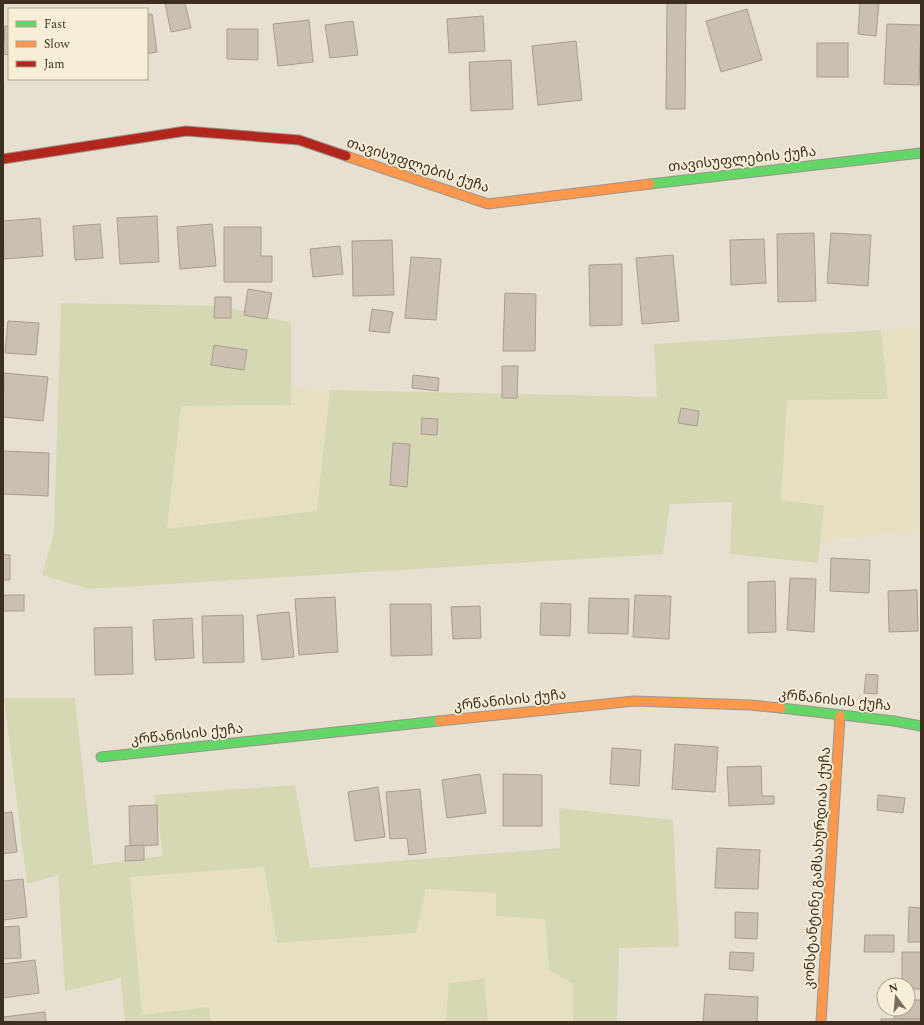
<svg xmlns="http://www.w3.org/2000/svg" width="924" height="1025" viewBox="0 0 924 1025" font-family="Spectral,'Noto Sans Georgian',serif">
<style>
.farmland{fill:#e6dfc2}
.green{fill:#d6d7b3}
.building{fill:#cbbfb2;stroke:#a89c90}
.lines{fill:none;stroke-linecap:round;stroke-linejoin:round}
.fast-casing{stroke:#9c958a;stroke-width:11}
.slow-casing{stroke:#9c958a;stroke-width:11}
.jam-casing{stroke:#9c958a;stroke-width:11}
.fast{stroke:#63d668;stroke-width:9}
.slow{stroke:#ff974d;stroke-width:9}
.jam{stroke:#b3261e;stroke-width:9}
.labels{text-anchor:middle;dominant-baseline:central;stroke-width:3.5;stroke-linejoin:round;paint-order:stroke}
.street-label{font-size:14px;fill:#3d2e20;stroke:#f7eed8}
</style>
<rect width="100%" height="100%" fill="#e7e0d1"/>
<g class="farmland">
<path d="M921 327V531L821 541 824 506 781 501 787 400 888 399 881 330Z"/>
<path d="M291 385 330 390 317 511 167 529 181 406 290 405Z"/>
<path d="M264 867 276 943 426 889 497 893 496 916 545 918 549 970 573 983V1022H488L483 979 449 983 446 1022H211L209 1007 142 1016 130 877Z"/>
</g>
<g class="green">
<path d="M61 303 223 306 291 323V405L181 406 167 529 317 511 330 390 657 397 654 344 881 330 888 399 787 400 781 500 824 506 818 563 730 554 732 502 670 504 663 554 89 589 42 575 54 533Z"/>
<path d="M4 698H75L93 865 163 856 154 795 295 785 310 868 560 848 559 808 673 820 679 947 619 948 617 1022H573V984L549 970 545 919 496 916V893L426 889 416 933 277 943 264 867 130 877 142 1015 209 1007 211 1022H125L121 978 65 991 58 875 27 884Z"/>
<path d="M484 979 488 1022H446L449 983Z"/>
</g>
<g class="building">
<path d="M165 3H185L191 28 171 32Z"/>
<path d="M667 3H686L685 109H666Z"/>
<path d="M860 3H879L876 36 858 34Z"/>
<path d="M747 9 762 60 721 72 706 21Z"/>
<path d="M152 14 157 52 147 54V15Z"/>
<path d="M483 16 485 51 449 53 447 19Z"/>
<path d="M309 20 313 62 278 66 273 24Z"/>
<path d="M353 21 358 55 330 58 325 25Z"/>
<path d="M887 24 921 25 919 85 884 84Z"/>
<path d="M5 26H9V55L3 54Z"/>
<path d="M227 29H258V60L227 59Z"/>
<path d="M576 41 582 100 538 105 532 46Z"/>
<rect x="817" y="43" width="31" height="34"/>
<path d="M511 60 513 109 471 111 469 62Z"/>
<path d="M157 216 159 262 120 264 117 218Z"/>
<path d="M40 218 43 256 4 259 3 221Z"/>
<path d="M100 224 103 258 75 260 73 226Z"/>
<path d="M212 224 216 266 180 269 177 227Z"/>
<path d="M224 227H261V256H272V282H224Z"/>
<path d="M814 233 816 301 778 302 777 234Z"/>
<path d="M831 233 871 235 868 286 827 283Z"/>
<path d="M764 239 766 283 731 285 730 240Z"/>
<path d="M392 240 394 295 353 296 352 241Z"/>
<path d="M340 246 343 274 313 277 310 249Z"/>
<path d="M673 255 679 321 642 324 636 258Z"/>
<path d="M411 257 441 259 436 320 405 318Z"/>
<path d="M622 264V325L590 326 589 265Z"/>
<path d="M248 289 272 293 267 319 244 315Z"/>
<path d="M505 293 536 294 535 351H503Z"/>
<path d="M215 297H231V318H214Z"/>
<path d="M372 309 393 312 389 333 369 331Z"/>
<path d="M8 321 39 323 36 355 5 353Z"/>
<path d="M214 345 247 350 244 370 211 365Z"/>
<path d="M502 366H518L517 398H502Z"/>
<path d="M4 373 48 377 43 421 3 417Z"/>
<path d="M413 375 439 378 438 391 412 388Z"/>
<path d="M681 408 699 411 697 426 678 423Z"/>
<path d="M422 418 438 419 437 435 421 434Z"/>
<path d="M393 443 410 444 407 487 390 485Z"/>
<path d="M3 451 49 453 48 496 3 494Z"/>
<path d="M3 554 10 555V580H3Z"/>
<path d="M831 558 870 560 869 593 830 591Z"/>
<path d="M790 578 816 579 814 632 787 630Z"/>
<path d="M775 581 776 632 748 633V582Z"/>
<path d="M917 590 918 631 889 632 888 591Z"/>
<rect x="3" y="595" width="21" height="16"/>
<path d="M635 595 671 596 669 639 633 637Z"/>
<path d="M335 597 338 652 299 655 295 599Z"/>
<path d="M589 598 629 599 628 634 588 633Z"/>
<path d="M541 603 571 604 570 636 540 635Z"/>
<path d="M390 604H431L432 655 391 656Z"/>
<path d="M480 606 481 638 453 639 451 607Z"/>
<path d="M289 612 294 657 262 660 257 615Z"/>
<path d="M243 615 244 662 203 663 202 616Z"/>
<path d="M192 618 194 658 155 660 153 620Z"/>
<path d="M132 627 133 674 95 675 94 628Z"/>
<path d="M866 674 878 675 877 694 864 693Z"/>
<path d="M675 744 718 747 715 792 672 789Z"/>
<path d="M612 748 641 750 639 786 610 784Z"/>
<path d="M761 766 762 796H774V804L729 806 727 767Z"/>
<path d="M480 774 486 813 447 818 442 780Z"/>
<path d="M503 774 542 775V826H503Z"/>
<path d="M378 787 385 837 355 841 348 792Z"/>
<path d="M420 789 426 853 409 855 407 838 390 839 386 792Z"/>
<path d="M878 795 905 798 903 813 877 810Z"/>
<path d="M157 805 158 845 130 846 129 806Z"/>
<path d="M12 812 17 852 3 854V813Z"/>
<path d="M144 845V860L125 861V846Z"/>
<path d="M717 848 760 850 758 889 715 888Z"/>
<path d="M23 879 27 917 3 920V881Z"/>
<path d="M909 907 921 908V942H908Z"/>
<path d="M735 912 758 913 757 939 735 938Z"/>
<path d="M19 926 21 958 3 959V927Z"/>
<path d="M865 935H894V952H864Z"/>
<path d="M730 952 754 953 753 971 729 969Z"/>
<path d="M902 952H921V989H908V985H902Z"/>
<path d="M35 960 39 993 3 998V964Z"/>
<path d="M705 994 758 997 757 1022H703Z"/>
<path d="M908 1000H921V1019H894V1009H908Z"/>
<path d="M45 1012 46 1022H3V1017Z"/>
<rect x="881" y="1019" width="40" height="3"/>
</g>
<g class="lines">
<defs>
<g id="fast">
<path d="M650 184 921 153"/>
<path d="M781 708 894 721 921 726"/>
<path d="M101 757 439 721"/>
</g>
<g id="slow">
<path d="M346 156 488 204 650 184"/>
<path d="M439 721 634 701 750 705 781 708"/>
<path d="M821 1022 840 716"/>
</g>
<path id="jam" d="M3 159 186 131 299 140 346 156"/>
</defs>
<use href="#fast" class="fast-casing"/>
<use href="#slow" class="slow-casing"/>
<use href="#jam" class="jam-casing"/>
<use href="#fast" class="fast"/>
<use href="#slow" class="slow"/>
<use href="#jam" class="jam"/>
</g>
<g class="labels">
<g class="street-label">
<text transform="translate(742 159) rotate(-6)">თავისუფლების ქუჩა</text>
<text transform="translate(418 165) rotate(18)">თავისუფლების ქუჩა</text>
<text transform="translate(510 700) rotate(-6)">კრწანისის ქუჩა</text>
<text transform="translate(835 700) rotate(6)">კრწანისის ქუჩა</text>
<text transform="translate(187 734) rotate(-6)">კრწანისის ქუჩა</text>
<text transform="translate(817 868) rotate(-86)">კონსტანტინე გამსახურდიას ქუჩა</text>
</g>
</g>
<rect width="924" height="1025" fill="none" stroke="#3d2e20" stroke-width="8"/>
<rect x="8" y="8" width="140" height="72" fill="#f7eed8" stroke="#ada18e"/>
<rect x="16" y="21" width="20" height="6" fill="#63d668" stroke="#ada18e"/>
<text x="44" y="28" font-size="12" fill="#3d2e20">Fast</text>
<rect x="16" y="41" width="20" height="6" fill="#ff974d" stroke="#ada18e"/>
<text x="44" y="48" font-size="12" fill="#3d2e20">Slow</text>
<rect x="16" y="61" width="20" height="6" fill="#b3261e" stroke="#ada18e"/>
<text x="44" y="68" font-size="12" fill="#3d2e20">Jam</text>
<g transform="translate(896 997) rotate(344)"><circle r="19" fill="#f7eed8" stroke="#ada18e"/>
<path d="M0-3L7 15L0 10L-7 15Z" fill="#786c5e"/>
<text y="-6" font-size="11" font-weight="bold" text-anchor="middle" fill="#3d2e20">N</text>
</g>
</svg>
